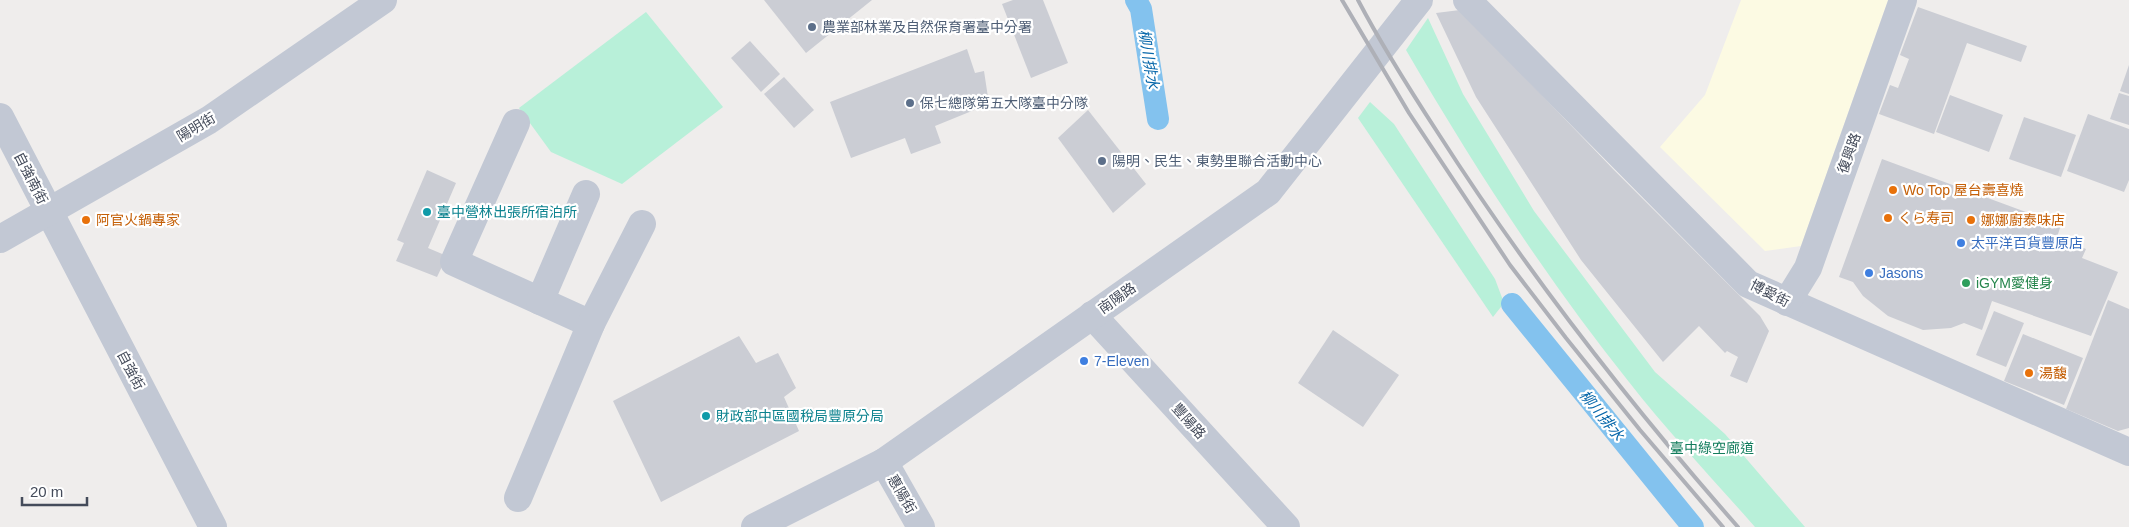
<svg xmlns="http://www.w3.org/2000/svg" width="2129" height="527" viewBox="0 0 2129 527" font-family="Helvetica,'Noto Sans TC','Noto Sans JP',sans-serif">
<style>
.commercial{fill:#fcfae3}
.green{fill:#b8f0d9}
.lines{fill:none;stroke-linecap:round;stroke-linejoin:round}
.canal{stroke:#83c2ee;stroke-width:22}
.building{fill:#cbcdd4}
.minor{stroke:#c2c8d4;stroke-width:28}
.rail{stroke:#aeb0b7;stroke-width:4}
.service-dot{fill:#5c6f8a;stroke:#fff;stroke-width:2}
.food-dot{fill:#e8710a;stroke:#fff;stroke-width:2}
.culture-dot{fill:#0f9aa8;stroke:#fff;stroke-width:2}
.shop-dot{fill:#3f7fe0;stroke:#fff;stroke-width:2}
.leisure-dot{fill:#2e9e5b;stroke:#fff;stroke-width:2}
.labels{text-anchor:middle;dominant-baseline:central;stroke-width:4.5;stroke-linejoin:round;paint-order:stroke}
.service-label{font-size:14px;fill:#4e5e75;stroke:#fff;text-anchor:start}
.street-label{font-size:14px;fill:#444b5a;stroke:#fff}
.food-label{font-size:14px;fill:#c56008;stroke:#fff;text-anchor:start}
.culture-label{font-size:14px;fill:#0d838f;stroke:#fff;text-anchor:start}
.shop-label{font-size:14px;fill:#366cbe;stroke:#fff;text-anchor:start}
.leisure-label{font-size:14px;fill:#27864d;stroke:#fff;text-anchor:start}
.park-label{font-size:14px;fill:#137d5d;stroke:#fff}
.water-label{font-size:15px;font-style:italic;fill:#0767aa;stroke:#fff}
</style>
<rect width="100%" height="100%" fill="#efedec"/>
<path class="commercial" d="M1741 0H1888L1801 246 1765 251 1660 147 1705 95Z"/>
<g class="green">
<path d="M646 12 723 107 622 184 551 152 519 108Z"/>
<path d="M1428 18 1463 94 1534 211 1655 372 1725 434 1805 527H1755C1713 479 1668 432 1629 382 1545 277 1473 165 1406 50Z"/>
<path d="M1370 102 1394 124 1495 279 1504 303 1493 317 1358 118Z"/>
</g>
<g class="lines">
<g class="canal">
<path d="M1136 0 1141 9 1158 119"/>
<path d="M1512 304 1693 527"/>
</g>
</g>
<g class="building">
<path d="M764 0H872L806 53Z"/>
<path d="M1013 0H1043L1068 63 1031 78 1002 4Z"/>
<path d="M1918 7 2027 46 2021 62 1967 43 1934 134 1879 114 1890 85 1898 88 1909 59 1900 55Z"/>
<path d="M1460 10 1613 169 1760 316 1769 331 1747 383 1730 376 1738 357 1727 351 1725 353 1699 326 1663 362 1581 260 1476 97 1436 13Z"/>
<path d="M750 41 780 74 761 92 731 58Z"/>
<path d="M967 49 975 73 984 71 989 104 935 126 941 143 911 154 905 138 851 158 830 102Z"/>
<path d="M2129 65V94L2120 91Z"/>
<path d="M784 77 814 110 794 128 764 94Z"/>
<path d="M2119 93 2129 96V125L2110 119Z"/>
<path d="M1950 95 2003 115 1989 152 1936 132Z"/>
<path d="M1088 110 1146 184 1113 213 1058 138Z"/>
<path d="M2088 114 2129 129V180L2124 192 2067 171Z"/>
<path d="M2024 117 2076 135 2061 177 2009 159Z"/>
<path d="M1882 159 2061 225 2057 237 2086 249 2082 258 2118 272 2091 336 1992 301 1982 330 1964 323 1951 328 1923 330 1888 316 1863 296 1853 282 1839 277Z"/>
<path d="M427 170 456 183 428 248 447 256 437 277 396 261 404 243 397 240Z"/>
<path d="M2108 300 2129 309V428L2118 431 2066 409Z"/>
<path d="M1994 311 2024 323 2006 367 1976 355Z"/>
<path d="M1333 330 1399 375 1363 427 1298 383Z"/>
<path d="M2023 334 2083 358 2064 405 2004 381Z"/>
<path d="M739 336 756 363 778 353 796 388 784 397 799 431 661 502 613 401Z"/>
</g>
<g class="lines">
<g class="minor">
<path d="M1467 0 1748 284 2129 452"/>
<path d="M0 117 213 527"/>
<path d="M516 123 454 262 591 324"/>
<path d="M0 239 209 120 383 0"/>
<path d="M540 301 586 194"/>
<path d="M1787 302 1808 268 1903 0"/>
<path d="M1092 315 1286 527"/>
<path d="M884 462 921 527"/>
<path d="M518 498 591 324 642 224"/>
<path d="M755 527 884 462 1268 192 1419 0"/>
</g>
<g class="rail">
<path d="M1342 0 1409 113 1510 265 1566 338 1640 430 1723 527"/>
<path d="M1358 0C1382 46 1410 90 1438 133 1527 272 1629 403 1738 527"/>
</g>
</g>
<g class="service-dot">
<circle cx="812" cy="27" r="5"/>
<circle cx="910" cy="103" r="5"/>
<circle cx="1102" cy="161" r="5"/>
</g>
<g class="food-dot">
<circle cx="1893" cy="190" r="5"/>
<circle cx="1888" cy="218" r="5"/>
<circle cx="86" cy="220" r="5"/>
<circle cx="1971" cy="220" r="5"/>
<circle cx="2029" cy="373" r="5"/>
</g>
<g class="culture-dot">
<circle cx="427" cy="212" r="5"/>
<circle cx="706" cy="416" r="5"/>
</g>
<g class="shop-dot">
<circle cx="1961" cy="243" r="5"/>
<circle cx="1869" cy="273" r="5"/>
<circle cx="1084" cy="361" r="5"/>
</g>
<circle class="leisure-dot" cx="1966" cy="283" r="5"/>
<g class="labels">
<g class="service-label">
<text x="822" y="27">農業部林業及自然保育署臺中分署</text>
<text x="920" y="103">保七總隊第五大隊臺中分隊</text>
<text x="1112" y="161">陽明、民生、東勢里聯合活動中心</text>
</g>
<g class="street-label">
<text transform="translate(196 127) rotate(-31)">陽明街</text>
<text transform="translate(1849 153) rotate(-70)">復興路</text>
<text transform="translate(31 178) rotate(63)">自強南街</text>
<text transform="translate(1770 293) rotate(27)">博愛街</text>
<text transform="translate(1117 298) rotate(-35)">南陽路</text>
<text transform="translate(131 370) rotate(62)">自強街</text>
<text transform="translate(1189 421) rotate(48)">豐陽路</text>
<text transform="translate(902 494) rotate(60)">惠陽街</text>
</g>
<g class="food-label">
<text x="1903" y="190">Wo Top 屋台壽喜燒</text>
<text x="1898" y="218">くら寿司</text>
<text x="96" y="220">阿官火鍋專家</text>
<text x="1981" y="220">娜娜廚泰味店</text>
<text x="2039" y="373">湯馥</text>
</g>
<g class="culture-label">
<text x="437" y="212">臺中營林出張所宿泊所</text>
<text x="716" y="416">財政部中區國稅局豐原分局</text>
</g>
<g class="shop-label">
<text x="1971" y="243">太平洋百貨豐原店</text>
<text x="1879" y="273">Jasons</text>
<text x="1094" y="361">7-Eleven</text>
</g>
<g class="leisure-label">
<text x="1976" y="283">iGYM愛健身</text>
</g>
<g class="park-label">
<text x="1712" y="448">臺中綠空廊道</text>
</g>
<g class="water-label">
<text transform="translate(1149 59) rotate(81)">柳川排水</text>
<text transform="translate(1602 415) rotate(51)">柳川排水</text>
</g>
</g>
<path d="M22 497v8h65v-8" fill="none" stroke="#444b5a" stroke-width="2.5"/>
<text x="30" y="497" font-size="15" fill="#444b5a" stroke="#ffffff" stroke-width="4" paint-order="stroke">20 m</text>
</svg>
